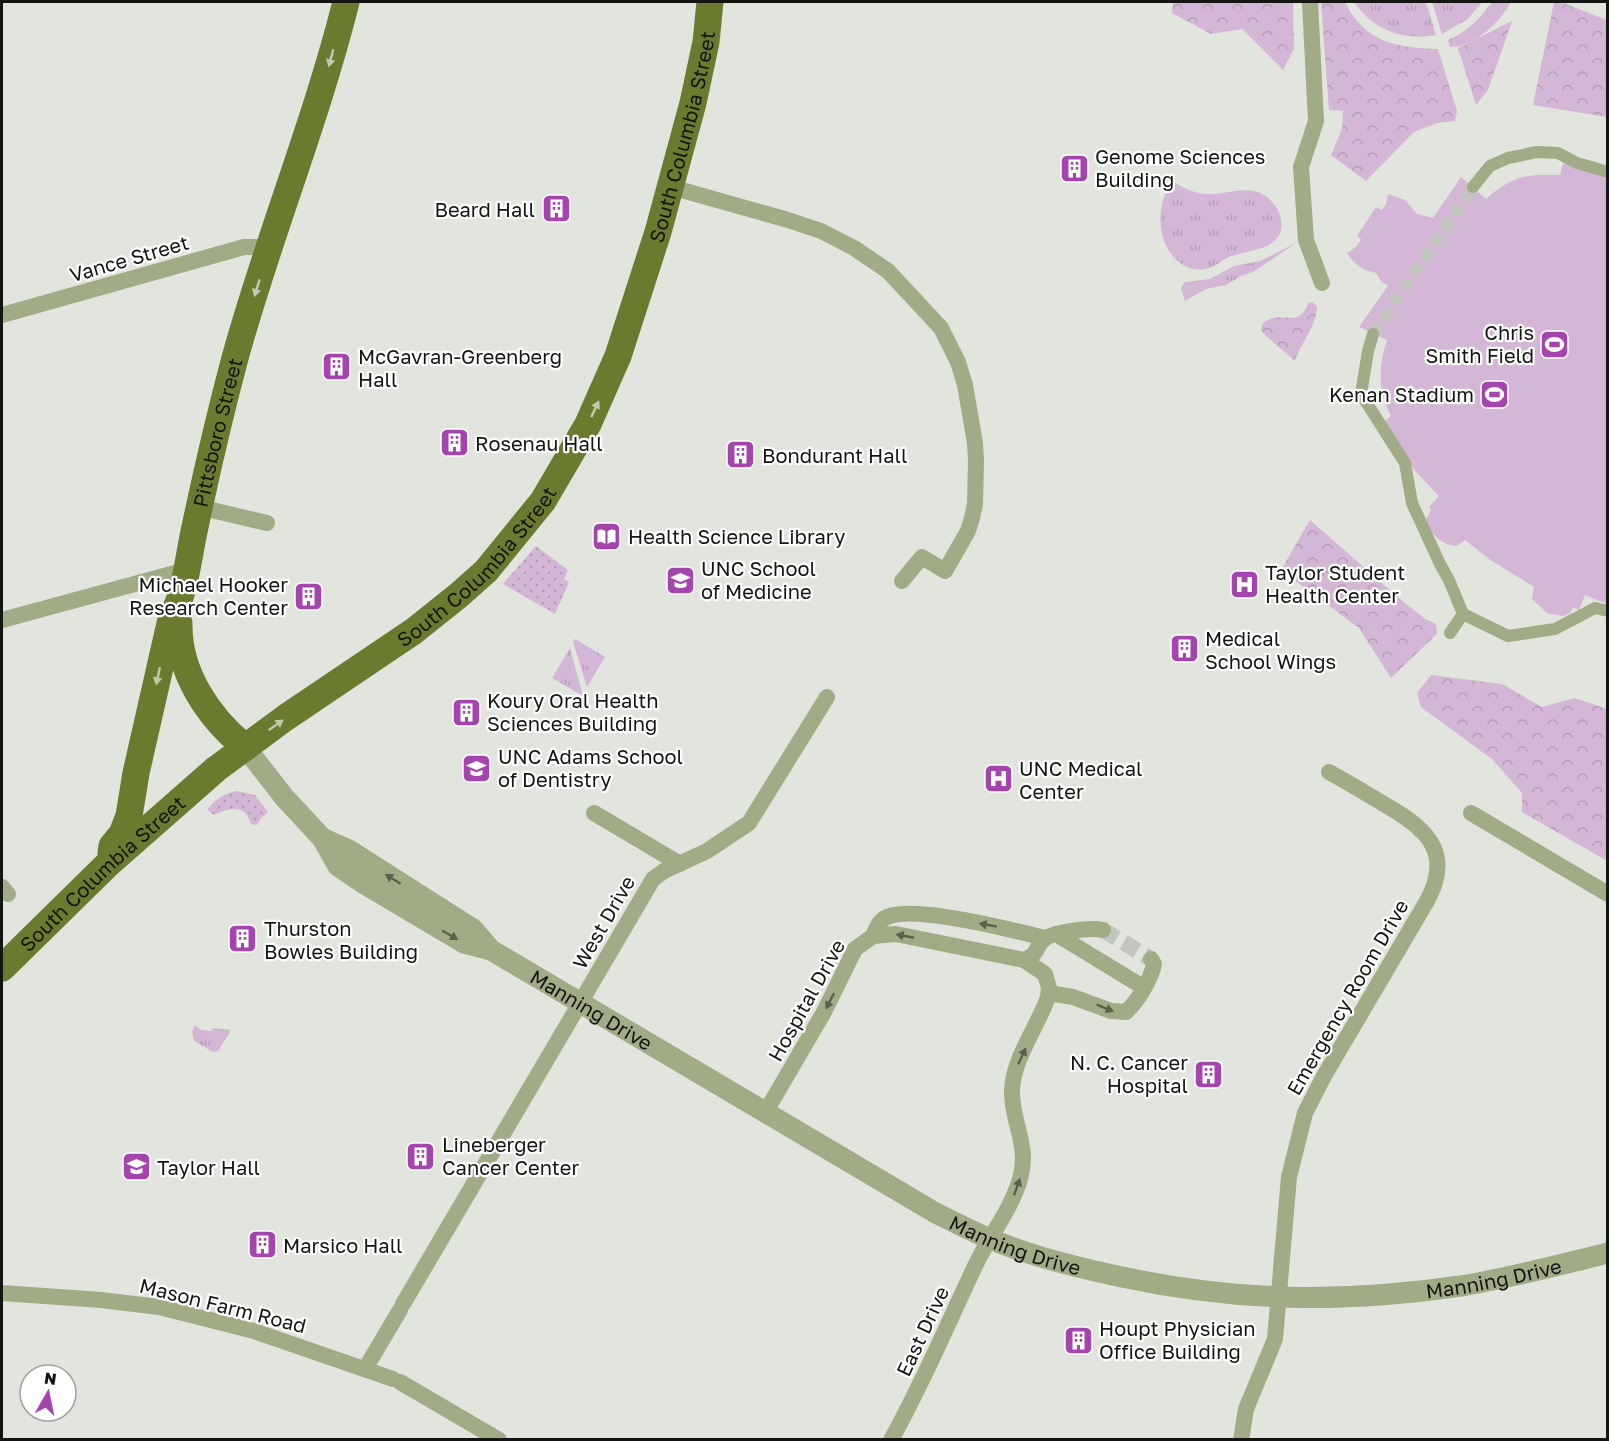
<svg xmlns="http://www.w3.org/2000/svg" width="1609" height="1441" viewBox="0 0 1609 1441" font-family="'Golos Text',sans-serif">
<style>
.grass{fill:url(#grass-tufts)}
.forest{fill:url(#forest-crowns)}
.garden{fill:url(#garden-dots)}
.pitch{fill:#d4b7d6}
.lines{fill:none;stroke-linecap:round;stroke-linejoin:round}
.pedestrian-tunnel{stroke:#c3c5c0;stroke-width:12;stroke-dasharray:12 6;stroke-linecap:butt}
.minor-tunnel{stroke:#c3c5c0;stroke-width:16;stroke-dasharray:16 8;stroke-linecap:butt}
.pedestrian{stroke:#a1ab85;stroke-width:12}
.minor{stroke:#a1ab85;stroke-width:16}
.tertiary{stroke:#a1ab85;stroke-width:21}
.primary{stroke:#6a7b30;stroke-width:27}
.oneway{fill:#c3caac}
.oneway2{fill:#5a604c}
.labels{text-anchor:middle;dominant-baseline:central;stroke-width:4.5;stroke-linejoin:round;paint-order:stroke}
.street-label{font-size:20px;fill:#141513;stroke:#fff}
.poi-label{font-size:20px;fill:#141513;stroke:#fff;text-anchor:start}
</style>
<defs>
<pattern id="grass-tufts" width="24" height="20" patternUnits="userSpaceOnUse" patternTransform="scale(1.5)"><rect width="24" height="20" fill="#d4b7d6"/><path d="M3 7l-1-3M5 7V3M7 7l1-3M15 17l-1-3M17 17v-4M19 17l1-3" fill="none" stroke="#b59cb7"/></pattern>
<pattern id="forest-crowns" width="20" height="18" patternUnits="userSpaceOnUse" patternTransform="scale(1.5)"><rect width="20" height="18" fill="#d4b7d6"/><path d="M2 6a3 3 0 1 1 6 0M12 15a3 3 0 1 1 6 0" fill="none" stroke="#b59cb7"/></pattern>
<pattern id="garden-dots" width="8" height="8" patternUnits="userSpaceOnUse" patternTransform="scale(1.5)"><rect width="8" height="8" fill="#d4b7d6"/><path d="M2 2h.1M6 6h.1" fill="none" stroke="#b59cb7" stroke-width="1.8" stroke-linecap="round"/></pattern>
</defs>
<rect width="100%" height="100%" fill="#e2e4de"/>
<g class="grass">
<path d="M1354 2H1426L1436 35C1403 41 1373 30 1354 2Z"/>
<path d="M1432 2H1482L1468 19 1442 34Z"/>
<path d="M1492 2H1511C1500 22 1475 47 1450 47L1448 40C1467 32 1480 19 1492 2Z"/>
<path d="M1172 181C1182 187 1193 193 1206 194 1227 195 1249 183 1267 197 1274 203 1280 211 1281 220 1286 249 1250 250 1232 256 1224 258 1219 264 1212 267 1187 277 1167 256 1162 234 1158 216 1162 195 1172 181Z"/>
<path d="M1296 243 1253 272 1241 276 1226 285 1206 289 1185 301 1181 288 1185 282 1210 279 1234 266 1260 261Z"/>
<path d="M575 639 605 657 587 687 573 642Z"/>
<path d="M570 648 583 696 552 678Z"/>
<path d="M195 1025 201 1030 213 1031 211 1028 230 1030V1032L218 1051 213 1052 194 1041 192 1032Z"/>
</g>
<g class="forest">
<path d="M1173 2H1293L1294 49 1283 70 1242 29 1211 34 1172 13Z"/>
<path d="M1321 2H1345C1364 42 1397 48 1438 49L1457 111 1455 121 1437 123 1414 132 1366 181 1331 155 1342 129 1343 111 1329 110Z"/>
<path d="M1554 2H1561L1607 20V117L1533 105Z"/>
<path d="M1512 21 1488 90 1476 105 1458 48Z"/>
<path d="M1312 302 1317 306C1317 326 1301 342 1295 361L1265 335 1261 330 1263 323C1266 321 1269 319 1272 318 1289 315 1301 325 1308 303Z"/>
<path d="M1310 520 1400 599 1425 619 1436 624 1437 634 1391 678 1359 628 1281 570Z"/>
<path d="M1431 675 1502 684 1542 707 1575 698 1607 709V861L1522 812V793L1492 759 1421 707 1417 693Z"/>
</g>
<g class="garden">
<path d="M536 546 568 570 564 579 569 582 555 614 503 584Z"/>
<path d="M237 791 255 795 268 812 260 819 257 825 251 824C246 804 229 807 214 815L207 810C215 800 223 793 237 791Z"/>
</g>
<path class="pitch" d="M1563 163 1607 176V604L1585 595 1579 610 1573 607 1570 613 1563 616 1547 613 1532 599 1534 587 1489 559 1465 540 1457 546C1441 545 1430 534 1426 519L1431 510 1429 507 1439 496 1416 472 1381 424 1391 416C1378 392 1378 366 1387 340L1359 327 1388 286 1381 281 1376 273C1363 270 1354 265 1347 253L1357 246 1361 239 1357 236 1376 207 1382 210 1386 204 1388 194 1405 200 1417 214 1433 218 1461 177 1486 199C1512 176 1527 174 1560 175Z"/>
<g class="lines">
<path class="pedestrian-tunnel" d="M1373 334 1473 187"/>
<path class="minor-tunnel" d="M1103 930 1151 959"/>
<g class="pedestrian">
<path d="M1473 187 1490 166 1508 158 1537 152 1558 153 1577 163 1608 172"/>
<path d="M1373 334 1368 351 1361 394 1405 463 1412 503 1440 564 1449 580 1463 614 1450 633"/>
<path d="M1463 614 1508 636 1555 629 1595 608 1608 611"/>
</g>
<g class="minor">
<path d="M1310 2 1316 121 1301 167 1306 240 1322 283"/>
<path d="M671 187 788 220 821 231 854 248 888 271 941 328 958 362 965 385 975 443 976 461 975 504 972 518 968 531 945 571 922 557 902 581"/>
<path d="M2 315 244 247H269"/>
<path d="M199 507 267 523"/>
<path d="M2 620 186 570"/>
<path d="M594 813 680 864"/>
<path d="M1471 813 1608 894"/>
<path d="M2 887 8 894"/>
<path d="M1056 934 1143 987"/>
<path d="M873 936C877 927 879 919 890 916 918 906 1013 930 1045 938"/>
<path d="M1024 960C1040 953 1034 949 1043 940 1051 932 1092 927 1103 930"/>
<path d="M1049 993 1073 997 1111 1011 1126 1012C1138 1001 1151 979 1154 964L1151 959"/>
<path d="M765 1113 824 1012 855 949 873 936 896 934 1024 960 1045 974 1049 988 1048 997C1038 1026 1013 1059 1012 1090 1011 1122 1030 1145 1020 1179 1011 1210 990 1235 976 1264 948 1323 923 1383 891 1440"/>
<path d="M2 1293 101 1300 159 1307 254 1331 393 1379"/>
<path d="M403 1304 653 879 664 871 707 851 749 823 827 697"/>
<path d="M365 1369 400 1310"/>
<path d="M400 1382 499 1440"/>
<path d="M1241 1440 1246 1409 1275 1339 1289 1177 1305 1113 1324 1076 1427 901C1455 850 1423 826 1382 803 1364 792 1347 782 1329 772"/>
</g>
<g class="tertiary">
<path id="s1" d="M245 747 284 797 322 838 338 866 363 883 464 943 491 950 934 1212C958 1224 983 1237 1008 1246 1045 1260 1084 1269 1122 1277 1239 1302 1343 1303 1461 1286 1510 1278 1559 1265 1608 1253"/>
<path d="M322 838 349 850 473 929 491 950"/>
</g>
<g class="primary">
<path d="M179 623C178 672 208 717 245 747"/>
<path id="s2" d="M111 853 112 846 122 834 129 816 136 773 171 619C186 591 188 558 195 527 207 470 220 414 235 358 268 238 316 122 346 2"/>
<path id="s3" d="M2 968 108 864 216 769 285 718 414 631 459 595 486 571 543 501 588 424 618 356 658 232 693 103 706 42 710 2"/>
</g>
</g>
<defs><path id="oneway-solid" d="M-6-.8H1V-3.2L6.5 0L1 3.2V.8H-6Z" transform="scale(1.5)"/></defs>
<g class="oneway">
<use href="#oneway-solid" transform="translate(331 58) rotate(105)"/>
<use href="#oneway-solid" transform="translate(257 288) rotate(107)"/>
<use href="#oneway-solid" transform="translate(595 409) rotate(-65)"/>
<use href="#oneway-solid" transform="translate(158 676) rotate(102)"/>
<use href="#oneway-solid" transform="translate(276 725) rotate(-35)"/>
</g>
<g class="oneway2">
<use href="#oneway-solid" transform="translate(393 879) rotate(-148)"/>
<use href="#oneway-solid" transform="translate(988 925) rotate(-170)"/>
<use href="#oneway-solid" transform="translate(450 935) rotate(30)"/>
<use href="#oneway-solid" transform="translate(905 936) rotate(-169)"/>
<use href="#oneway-solid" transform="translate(830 1001) rotate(117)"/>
<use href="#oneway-solid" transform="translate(1105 1008) rotate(22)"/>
<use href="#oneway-solid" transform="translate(1022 1056) rotate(-65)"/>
<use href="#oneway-solid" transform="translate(1017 1187) rotate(-70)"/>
</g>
<defs>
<symbol id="building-square" viewBox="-11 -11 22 22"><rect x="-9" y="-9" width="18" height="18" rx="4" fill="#a445ad" stroke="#fff"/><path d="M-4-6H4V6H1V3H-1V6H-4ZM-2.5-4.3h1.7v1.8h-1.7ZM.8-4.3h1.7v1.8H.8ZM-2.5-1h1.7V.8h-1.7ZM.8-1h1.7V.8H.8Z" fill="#fff"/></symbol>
<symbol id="stadium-square" viewBox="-11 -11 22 22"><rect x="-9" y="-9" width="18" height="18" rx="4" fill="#a445ad" stroke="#fff"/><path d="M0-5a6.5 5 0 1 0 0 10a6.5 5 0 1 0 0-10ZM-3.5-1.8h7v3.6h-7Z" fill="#fff"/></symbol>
<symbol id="library-square" viewBox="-11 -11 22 22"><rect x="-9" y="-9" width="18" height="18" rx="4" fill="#a445ad" stroke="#fff"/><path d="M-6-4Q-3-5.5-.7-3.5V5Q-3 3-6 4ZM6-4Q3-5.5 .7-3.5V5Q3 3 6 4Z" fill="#fff"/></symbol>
<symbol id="university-square" viewBox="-11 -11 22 22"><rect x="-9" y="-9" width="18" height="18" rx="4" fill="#a445ad" stroke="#fff"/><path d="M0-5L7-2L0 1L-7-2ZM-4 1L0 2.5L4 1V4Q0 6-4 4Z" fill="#fff"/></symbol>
<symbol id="hospital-square" viewBox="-11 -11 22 22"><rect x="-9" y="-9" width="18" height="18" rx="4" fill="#a445ad" stroke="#fff"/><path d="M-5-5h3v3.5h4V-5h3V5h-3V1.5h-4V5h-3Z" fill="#fff"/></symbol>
</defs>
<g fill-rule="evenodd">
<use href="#building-square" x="1058" y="152" width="33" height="33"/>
<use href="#building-square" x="540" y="192" width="33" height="33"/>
<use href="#stadium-square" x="1538" y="328" width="33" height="33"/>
<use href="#building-square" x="320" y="350" width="33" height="33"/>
<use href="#stadium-square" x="1478" y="378" width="33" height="33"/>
<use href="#building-square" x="438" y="426" width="33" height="33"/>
<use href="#building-square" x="724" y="438" width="33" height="33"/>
<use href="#library-square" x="590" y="520" width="33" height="33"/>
<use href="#university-square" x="664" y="564" width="33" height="33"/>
<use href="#hospital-square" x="1228" y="568" width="33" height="33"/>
<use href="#building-square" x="292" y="580" width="33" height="33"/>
<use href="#building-square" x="1168" y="632" width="33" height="33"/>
<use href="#building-square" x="450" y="696" width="33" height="33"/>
<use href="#university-square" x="460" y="752" width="33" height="33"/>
<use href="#hospital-square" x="982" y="762" width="33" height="33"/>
<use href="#building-square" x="226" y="922" width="33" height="33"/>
<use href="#building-square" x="1192" y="1058" width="33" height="33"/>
<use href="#building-square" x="404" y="1140" width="33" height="33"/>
<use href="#university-square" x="120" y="1150" width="33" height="33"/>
<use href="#building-square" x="246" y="1228" width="33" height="33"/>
<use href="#building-square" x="1062" y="1324" width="33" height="33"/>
</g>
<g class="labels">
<g class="street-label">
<text stroke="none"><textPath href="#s3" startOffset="1110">South Columbia Street</textPath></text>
<text transform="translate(129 258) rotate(-16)">Vance Street</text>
<text stroke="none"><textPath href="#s2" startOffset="436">Pittsboro Street</textPath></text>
<text stroke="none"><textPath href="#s3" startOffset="624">South Columbia Street</textPath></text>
<text stroke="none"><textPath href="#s3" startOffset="138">South Columbia Street</textPath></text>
<text transform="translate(603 922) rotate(-60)">West Drive</text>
<text transform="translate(1347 997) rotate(-60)">Emergency Room Drive</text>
<text transform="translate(806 1000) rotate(-61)">Hospital Drive</text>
<text stroke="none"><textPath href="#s1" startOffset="444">Manning Drive</textPath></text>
<text stroke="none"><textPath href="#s1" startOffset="930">Manning Drive</textPath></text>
<text stroke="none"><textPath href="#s1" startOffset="1416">Manning Drive</textPath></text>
<text transform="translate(223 1305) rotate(14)">Mason Farm Road</text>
<text transform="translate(922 1331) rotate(-65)">East Drive</text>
</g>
<g class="poi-label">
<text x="1095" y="156">Genome Sciences<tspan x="1095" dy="23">Building</tspan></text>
<text x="535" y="209" text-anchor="end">Beard Hall</text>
<text x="1534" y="332" text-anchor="end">Chris<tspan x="1534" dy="23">Smith Field</tspan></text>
<text x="358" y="356">McGavran-Greenberg<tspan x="358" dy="23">Hall</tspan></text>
<text x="1474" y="394" text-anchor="end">Kenan Stadium</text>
<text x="475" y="443">Rosenau Hall</text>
<text x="762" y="455">Bondurant Hall</text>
<text x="628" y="536">Health Science Library</text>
<text x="701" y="568">UNC School<tspan x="701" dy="23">of Medicine</tspan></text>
<text x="1265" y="572">Taylor Student<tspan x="1265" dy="23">Health Center</tspan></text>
<text x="288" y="584" text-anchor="end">Michael Hooker<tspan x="288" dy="23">Research Center</tspan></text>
<text x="1205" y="638">Medical<tspan x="1205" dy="23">School Wings</tspan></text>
<text x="487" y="700">Koury Oral Health<tspan x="487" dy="23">Sciences Building</tspan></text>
<text x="498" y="756">UNC Adams School<tspan x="498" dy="23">of Dentistry</tspan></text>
<text x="1019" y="768">UNC Medical<tspan x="1019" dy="23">Center</tspan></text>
<text x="264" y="928">Thurston<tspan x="264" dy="23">Bowles Building</tspan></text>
<text x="1188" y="1062" text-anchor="end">N. C. Cancer<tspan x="1188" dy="23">Hospital</tspan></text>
<text x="442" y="1144">Lineberger<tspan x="442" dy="23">Cancer Center</tspan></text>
<text x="157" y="1167">Taylor Hall</text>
<text x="283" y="1245">Marsico Hall</text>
<text x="1099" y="1328">Houpt Physician<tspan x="1099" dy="23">Office Building</tspan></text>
</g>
</g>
<rect width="1609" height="1441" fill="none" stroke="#141513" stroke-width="6"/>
<g transform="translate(48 1393) rotate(9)"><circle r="28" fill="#ffffff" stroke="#a1a1a1" stroke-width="1.5"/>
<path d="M0-4.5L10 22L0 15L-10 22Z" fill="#a445ad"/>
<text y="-9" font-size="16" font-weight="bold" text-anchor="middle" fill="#141513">N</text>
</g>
</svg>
